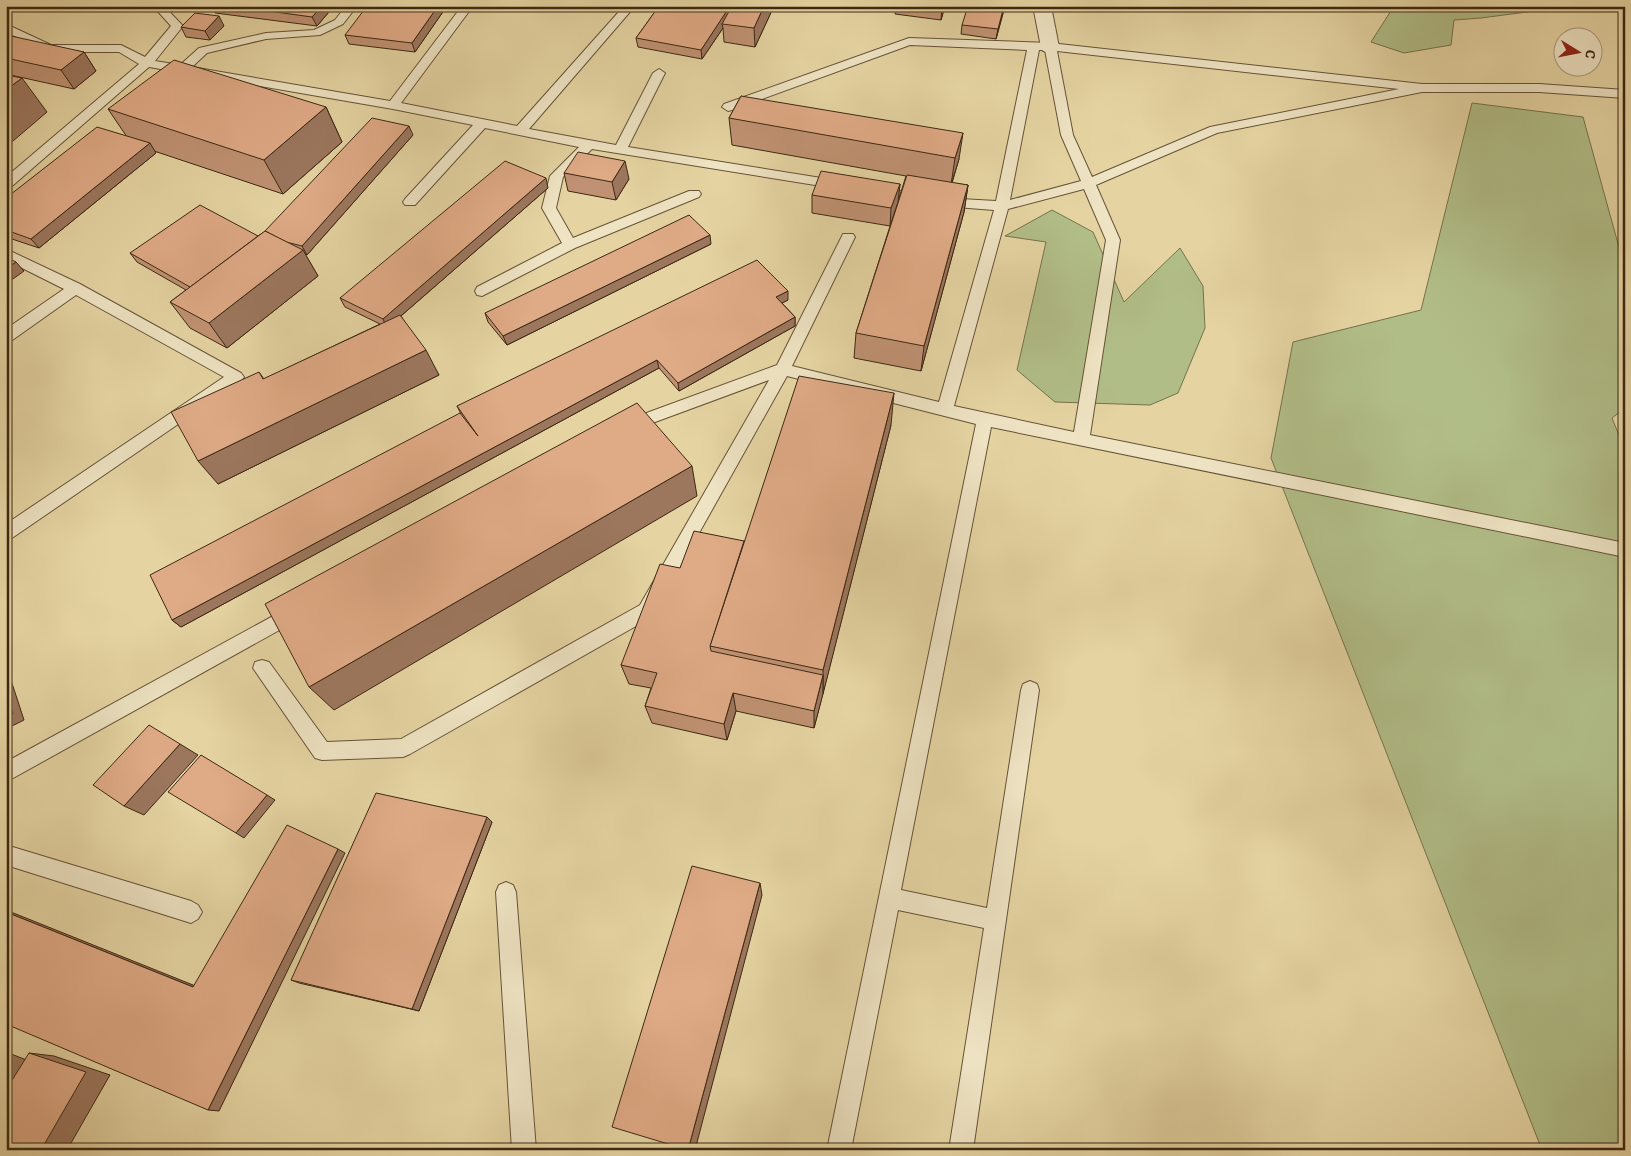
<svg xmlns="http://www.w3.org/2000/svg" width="1631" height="1156" viewBox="0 0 1631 1156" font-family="Alegreya,serif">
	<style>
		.green { fill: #b1bd87; stroke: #76724d }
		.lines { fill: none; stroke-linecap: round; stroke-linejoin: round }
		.service-casing { stroke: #665337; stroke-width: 2 }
		.minor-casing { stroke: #665337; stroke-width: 2 }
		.service { fill: #eee3c3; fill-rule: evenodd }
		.minor { fill: #eee3c3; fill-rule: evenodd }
		.wall { fill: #c09273; stroke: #3c2813 }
		.shaded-wall { fill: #9c775e; stroke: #3c2813 }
		.building { fill: #dfaa86; stroke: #3c2813 }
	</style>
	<rect width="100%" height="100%" fill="#e5d4a2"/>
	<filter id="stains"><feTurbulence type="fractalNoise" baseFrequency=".004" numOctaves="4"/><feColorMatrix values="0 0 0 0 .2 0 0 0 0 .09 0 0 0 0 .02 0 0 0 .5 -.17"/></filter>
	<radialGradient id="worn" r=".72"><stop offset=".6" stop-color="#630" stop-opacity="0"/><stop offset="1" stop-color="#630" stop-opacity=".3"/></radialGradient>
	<!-- green -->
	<g class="green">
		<polygon points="1394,6 1550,6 1542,10 1481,18 1454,20 1451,45 1404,53 1371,42"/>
		<polygon points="1472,103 1583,117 1625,269 1625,408 1612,418 1625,450 1625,1150 1542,1150 1271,458 1293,342 1421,310"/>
		<polygon points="1052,210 1093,232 1124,302 1180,248 1203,286 1205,328 1178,393 1150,405 1055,402 1017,370 1046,242 1005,236"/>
	</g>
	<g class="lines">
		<!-- service casing -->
		<g class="service-casing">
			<g id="service">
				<polygon points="153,6 164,6 183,26 155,61 180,65 199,48 266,33 314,30 335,20 346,6 357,6 343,24 320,35 266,39 207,53 192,67 390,101 462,6 473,6 401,103 517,126 624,6 635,6 529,129 616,145 653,73 659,69 665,73 628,147 840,181 847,185 840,189 592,149 563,177 556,208 573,238 689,191 699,191 701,194 699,197 575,248 482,296 477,295 475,291 477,287 562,243 542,208 550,176 579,147 485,128 415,205 405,205 403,202 405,199 473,125 393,109 149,67 11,187 6,188 6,177 139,64 119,52 49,52 6,32 6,24 51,45 121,45 145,57 171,26"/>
				<path d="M909 38 1050 43 1422 84H1539L1625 90V98L1539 92H1422L1217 133 1096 185 1120 240 1090 435 1625 543V557L991 427 901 890 987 908 1021 690 1023 684 1030 681 1037 684 1039 690 973 1150H949L984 928 898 910 851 1150H827L976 424 787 376 652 617 410 754 403 757 322 760 315 758 253 668 255 662 262 660 269 662 327 742 401 739 640 605 769 380 628 432 622 430 620 426 622 422 777 365 843 234H853L855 237 792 366 939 402 994 210 943 206 876 195 869 191 876 187 943 198 996 201 1027 50 910 45 732 110 728 111 722 107 724 104ZM1039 50H1045L1061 135 1081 181 1010 200ZM1057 51 1399 89 1210 127 1092 177 1073 135ZM1084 189 1106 240 1074 432 954 406 1008 209Z"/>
				<polygon points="6,249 80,284 241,373 244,377 241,381 12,538 6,540 6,524 224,377 76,295 11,341 6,342 6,329 64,289 6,260"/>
				<polygon points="295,604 301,606 304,612 301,618 6,782 6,762"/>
				<polygon points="6,845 191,901 198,905 202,912 198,919 191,923 6,865"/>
				<polygon points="506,882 513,885 516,892 536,1150 512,1150 496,892 499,885"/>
			</g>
		</g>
		<!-- minor casing -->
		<g class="minor-casing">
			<polygon id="minor" points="1033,6 1051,6 1059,47 1057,51 1050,53 1043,51 1041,47"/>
		</g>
		<!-- service -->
		<use href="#service" class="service"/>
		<!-- minor -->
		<use href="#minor" class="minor"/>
	</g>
	<!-- wall -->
	<g class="wall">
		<polygon points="212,6 334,6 317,26 215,13"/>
		<polygon points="447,6 415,52 349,44 345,35"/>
		<polygon points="659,6 774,6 755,47 724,42 723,28 702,59 638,47 636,38"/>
		<polygon points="896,6 945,6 941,20 895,14"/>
		<polygon points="1005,6 996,39 961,34 962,25"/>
		<polygon points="224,26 210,40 186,37 181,27"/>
		<polygon points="6,40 84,52 96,71 74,89 6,74"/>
		<polygon points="741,96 959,159 952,183 968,185 964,212 921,371 854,358 856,333 906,176 732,145 729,118"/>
		<polygon points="326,107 342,142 283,194 154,151 156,153 39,248 6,237 6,198 127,137 108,109"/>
		<polygon points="413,135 307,255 305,254 318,276 227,348 190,328 170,302 186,290 137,262 130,253 258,236"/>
		<polygon points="564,173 629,179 616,200 568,191"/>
		<polygon points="900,184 898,202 890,226 812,213 812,195"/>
		<polygon points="548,188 401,316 439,375 218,484 259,372 264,379 380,324 345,307 340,298"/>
		<polygon points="711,244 507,345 488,322 485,313"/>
		<polygon points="788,300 782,303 795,317 795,326 679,391 659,368 181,627 172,620 461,414 457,406"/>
		<polygon points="891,425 814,728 736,711 727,740 652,723 645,706 651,688 629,684 621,665 680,568 744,541"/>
		<polygon points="492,822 419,1011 299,983 291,980"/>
	</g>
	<!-- shaded-wall -->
	<g class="shaded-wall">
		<polygon points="322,6 334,6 317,26 312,17"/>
		<polygon points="438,6 447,6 415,52 412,43"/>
		<polygon points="730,6 737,6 722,24 723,28 702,59 701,50"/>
		<polygon points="764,6 774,6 755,47 754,28"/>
		<polygon points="942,6 945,6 941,20"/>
		<polygon points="1004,6 1005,6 996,39 998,29"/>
		<polygon points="219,16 224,26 210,40 205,31"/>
		<polygon points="84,52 96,71 74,89 61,70"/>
		<polygon points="22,78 47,112 6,147 6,90"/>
		<polygon points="326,107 342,142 283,194 264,160"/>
		<polygon points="409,126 413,135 307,255 302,246"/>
		<polygon points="963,133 959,159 951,185 955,158"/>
		<polygon points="150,143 156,153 39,248 31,239"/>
		<polygon points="625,161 629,179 616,200 612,182"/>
		<polygon points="546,178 548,188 387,328 383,319"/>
		<polygon points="900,184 898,202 890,226 891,208"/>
		<polygon points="968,185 964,212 921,371 924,346"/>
		<polygon points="710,235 711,244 507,345 503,336"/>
		<polygon points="303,250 318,276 227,348 209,323"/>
		<polygon points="16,262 24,271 6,284 6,269"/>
		<polygon points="788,291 788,300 776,306 776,297"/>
		<polygon points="795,317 795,326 679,391 678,383"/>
		<polygon points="426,350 439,375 218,484 198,461"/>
		<polygon points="657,360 659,368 181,627 172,620"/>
		<polygon points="894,393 891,425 823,694 823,670"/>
		<polygon points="692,466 697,496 334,710 309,687"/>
		<polygon points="6,665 24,720 6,729"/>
		<polygon points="823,675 823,694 814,728 814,711"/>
		<polygon points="733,693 736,711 727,740 724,724"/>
		<polygon points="180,744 198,755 144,815 124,806"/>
		<polygon points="267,795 275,800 244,838 236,833"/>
		<polygon points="487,817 492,822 419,1011 412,1009"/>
		<polygon points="338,849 345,853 219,1111 208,1110"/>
		<polygon points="760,883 762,895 695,1150 688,1150"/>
		<polygon points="6,910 203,989 193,987 6,912"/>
		<polygon points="6,1052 42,1066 6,1121"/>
		<polygon points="29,1053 54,1056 110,1075 67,1150 41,1150"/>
	</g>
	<!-- building -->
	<g class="building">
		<polygon points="232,6 322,6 312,17"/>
		<polygon points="367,6 438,6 412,43 345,35"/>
		<polygon points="659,6 730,6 701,50 636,38"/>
		<polygon points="732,6 764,6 754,28 722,24"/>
		<polygon points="968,6 1004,6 998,29 962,25"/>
		<polygon points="195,13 219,16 205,31 181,27"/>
		<polygon points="11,36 84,52 61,70 6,58 6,40"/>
		<polygon points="174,60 326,107 264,160 108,109"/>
		<polygon points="6,75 22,78 6,90"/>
		<polygon points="741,96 963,133 955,158 729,118"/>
		<polygon points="372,118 409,126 302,246 286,242 265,231"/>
		<polygon points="97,127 150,143 31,239 6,230 6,198"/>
		<polygon points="578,152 625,161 612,182 564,173"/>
		<polygon points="505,161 546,178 383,319 340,298"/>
		<polygon points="821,171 900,184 891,208 812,195"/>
		<polygon points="907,175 968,185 924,346 856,333"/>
		<polygon points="200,205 258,236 190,287 130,253"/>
		<polygon points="689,215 710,235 503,336 485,313"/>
		<polygon points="265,231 303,250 209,323 170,302"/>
		<polygon points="6,257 16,262 6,269"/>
		<polygon points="757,260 788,291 776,297 795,317 678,383 657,360 172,620 150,575 460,413 478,436 457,406"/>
		<polygon points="400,315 426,350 198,461 171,412 259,372 263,379"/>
		<polygon points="799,376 894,393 823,670 710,646"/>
		<polygon points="637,403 692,466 309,687 265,604"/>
		<polygon points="694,531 744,541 710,646 711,651 823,675 814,711 733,693 724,724 645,706 657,673 621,665 660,564 680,568"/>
		<polygon points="6,692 13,714 6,717"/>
		<polygon points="149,725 180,744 124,806 93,785"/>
		<polygon points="201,755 267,795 236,833 168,792"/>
		<polygon points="376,793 487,817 412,1009 291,980"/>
		<polygon points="287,825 338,849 208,1110 6,1024 6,912 193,987"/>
		<polygon points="692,866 760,883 688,1150 612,1127"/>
		<polygon points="29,1053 86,1072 41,1150 6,1150 6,1090"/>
	</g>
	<!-- margin -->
	<rect width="1631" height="1156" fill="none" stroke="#e5d4a2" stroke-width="25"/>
	<rect x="8" y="8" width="1616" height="1141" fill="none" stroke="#3c2813" stroke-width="2.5"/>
	<rect x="12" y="12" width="1606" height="1131" fill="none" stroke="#3c2813"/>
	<!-- north arrow -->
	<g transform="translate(1578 52) rotate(100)"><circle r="24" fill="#eee3c3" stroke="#a7987d"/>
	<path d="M0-4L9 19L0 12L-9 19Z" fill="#8f2418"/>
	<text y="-8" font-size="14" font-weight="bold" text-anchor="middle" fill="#3c2813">С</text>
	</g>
	<rect width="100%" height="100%" filter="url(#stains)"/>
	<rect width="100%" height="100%" fill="url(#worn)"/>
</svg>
